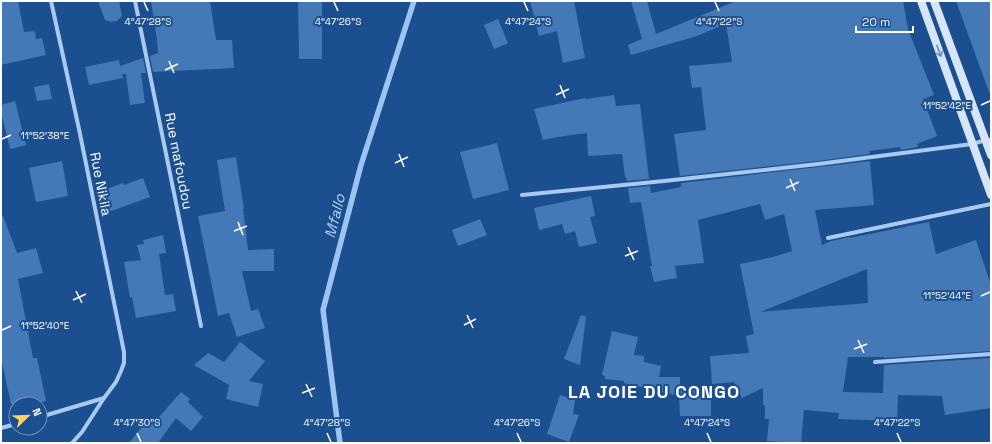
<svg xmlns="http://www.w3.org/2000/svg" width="992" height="444" viewBox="0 0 992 444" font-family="'Space Grotesk',sans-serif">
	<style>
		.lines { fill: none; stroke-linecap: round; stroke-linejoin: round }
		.stream { stroke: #9cc4f0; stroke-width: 5.5 }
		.building { fill: #4478b7; fill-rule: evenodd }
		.street { stroke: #a9c9ee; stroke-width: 4 }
		.secondary { stroke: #d6e6fa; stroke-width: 8 }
		.oneway { stroke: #668bba }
		.ticks { fill: none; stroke: #fff; stroke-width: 1.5 }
		.labels { text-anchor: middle; stroke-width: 4; stroke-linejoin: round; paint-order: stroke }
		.street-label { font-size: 14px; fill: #fff; stroke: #1b4f8f }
		.water-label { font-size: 15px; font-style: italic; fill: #b5d3f5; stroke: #1b4f8f }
		.district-label { font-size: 18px; font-weight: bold; letter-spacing: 1px; fill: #fff; stroke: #1b4f8f }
		.ticks-label { font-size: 10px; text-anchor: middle; fill: #fff; stroke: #1b4f8f; stroke-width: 4; stroke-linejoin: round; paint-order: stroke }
	</style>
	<rect width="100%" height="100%" fill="#1b4f8f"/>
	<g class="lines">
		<!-- stream -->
		<polyline class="stream" points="340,443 323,310 361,165 414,1"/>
	</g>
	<!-- building -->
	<g class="building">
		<polygon points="1,1 18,1 24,32 35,31 36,39 42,38 46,55 1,65"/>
		<polygon points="98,1 119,1 122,16 117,21 111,22 105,20"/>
		<polygon points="151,1 210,1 216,40 232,40 234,68 153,72 150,56 158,53 157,40"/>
		<polygon points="298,1 322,1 322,59 299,59"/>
		<polygon points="530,1 574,1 585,58 563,63 557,31 539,36"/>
		<polygon points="631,1 647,1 656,34 736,1 903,1 908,29 934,95 923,99 937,136 917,144 918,147 901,150 900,147 869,151 870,154 818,161 680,176 674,134 706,130 701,87 692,88 689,66 732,62 726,24 694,37 631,55 628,45 642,39"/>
		<polygon points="956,1 985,1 991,2 991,92 989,92"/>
		<polygon points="498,19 508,43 494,49 484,25"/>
		<polygon points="143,58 146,73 141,73 145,103 130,105 126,74 122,74 123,78 89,85 85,67 119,60 120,66"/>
		<polygon points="49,84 52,99 37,101 34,87"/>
		<polygon points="614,95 616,106 640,104 649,179 627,181 626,177 625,177 622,154 588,156 587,133 558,137 543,140 534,109 585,98 586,99"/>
		<polygon points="15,101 26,145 10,149 1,112 1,105"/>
		<polygon points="497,143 509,190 473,199 460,152"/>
		<polygon points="236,157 244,209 243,209 248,250 274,249 274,271 242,271 251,311 258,309 265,328 237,337 229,313 218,316 198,216 225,211 217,160"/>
		<polygon points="62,161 68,196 36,202 29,168"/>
		<path d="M870 161 874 205 815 210 822 245 831 241 850 237V238L929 222 936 254 976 240 991 285V351L884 358V357H848L843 392 883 393 884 365 991 358V408L945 415 942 396 898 395 897 421 838 419 839 413 804 410 801 443 767 441 769 419H765V405H763V388L742 398 734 382 712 384 710 356 749 353 746 336 754 334 740 264 773 257 792 251 784 214 765 220 760 204 698 220 704 263 675 266 677 278 654 282 650 266H652L641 202 630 203 628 188 650 186 651 193 681 187V183L818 167ZM867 269 868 303 760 312Z"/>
		<polygon points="143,178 150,197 109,212 101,191 123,183 124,185"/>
		<polygon points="591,196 595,216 590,217 597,243 579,247 575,231 565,234 562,224 539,230 534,208"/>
		<polygon points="1,216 3,216 17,253 36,248 43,273 18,279 33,358 37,358 46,401 30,404 11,404 1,358"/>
		<polygon points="480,219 487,235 458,246 452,230"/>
		<polygon points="163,235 166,253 159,254 165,295 173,294 176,311 136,318 132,297 130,298 124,262 141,260 137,245 144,244 143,240"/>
		<polygon points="581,315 586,317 580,365 564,359"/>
		<polygon points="612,331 638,337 634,355 644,356 644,362 661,366 659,377 680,377 680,389 711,389 711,416 680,416 679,396 624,383 624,381 605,379 605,376 602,375"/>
		<polygon points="240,342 265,361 249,381 263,384 258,407 226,399 229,385 194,365 208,353 224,362"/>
		<polygon points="181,392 190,399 188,402 203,417 191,431 176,418 158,443 129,443 149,418 154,423"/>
		<polygon points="560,395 575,400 573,414 579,415 569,442 547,434"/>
	</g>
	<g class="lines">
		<!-- street -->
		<g class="street">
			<polyline points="135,1 201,326"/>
			<polyline points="522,195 664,181 818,164 972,144 986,140 991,140"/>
			<polyline points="828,238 991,204"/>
			<polyline points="875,362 991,354"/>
			<polyline points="40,417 104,398 116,382 121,371 124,363 124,352 79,129 51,1"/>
			<polyline points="1,428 16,424"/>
			<polyline points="72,443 82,432 104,398"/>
		</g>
		<!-- secondary -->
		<g class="secondary">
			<polyline points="921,1 991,195"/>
			<polyline points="934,1 991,155"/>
		</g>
	</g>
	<!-- one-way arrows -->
	<defs><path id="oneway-shaft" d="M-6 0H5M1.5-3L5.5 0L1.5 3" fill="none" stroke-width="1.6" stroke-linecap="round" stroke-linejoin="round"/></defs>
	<use class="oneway" href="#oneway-shaft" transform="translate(939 51) rotate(70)"/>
	<!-- ticks -->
	<path class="ticks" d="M144 2 148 11M334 2 338 11M524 2 528 11M715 2 719 11M169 61 174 73M165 70 178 64M560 85 565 98M556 95 569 89M981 105 990 101M2 139 11 135M399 154 404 167M395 163 408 157M790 179 795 191M786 188 799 182M238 222 243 235M234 231 247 226M628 247 634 260M625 256 638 251M76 291 82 303M981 296 990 292M73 300 86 294M467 315 473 328M464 325 476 319M2 330 11 326M858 340 864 353M854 349 867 344M306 384 312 397M302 393 315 388M137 433 141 442M327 433 331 442M517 433 521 442M707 433 711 442M897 433 901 442"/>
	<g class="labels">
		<!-- street labels -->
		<g class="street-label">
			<text transform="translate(179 161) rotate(79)" y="5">Rue mafoudou</text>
			<text transform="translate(101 184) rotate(79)" y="5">Rue Nikila</text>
		</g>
		<!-- water labels -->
		<g class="water-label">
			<text transform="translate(335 216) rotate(-76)" y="5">Mfallo</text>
		</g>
		<!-- district labels -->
		<g class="district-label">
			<text x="654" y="398">LA JOIE DU CONGO</text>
		</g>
	</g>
	<g class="ticks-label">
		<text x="148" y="25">4°47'28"S</text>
		<text x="338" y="25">4°47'26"S</text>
		<text x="528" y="25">4°47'24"S</text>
		<text x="719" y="25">4°47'22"S</text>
		<text x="947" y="109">11°52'42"E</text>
		<text x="45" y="139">11°52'38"E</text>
		<text x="947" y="299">11°52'44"E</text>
		<text x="45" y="329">11°52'40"E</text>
		<text x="137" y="426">4°47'30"S</text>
		<text x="327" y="426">4°47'28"S</text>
		<text x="517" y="426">4°47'26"S</text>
		<text x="707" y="426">4°47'24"S</text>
		<text x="897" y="426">4°47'22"S</text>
	</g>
	<!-- border -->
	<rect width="992" height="444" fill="none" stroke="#ffffff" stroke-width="4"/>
	<!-- north arrow -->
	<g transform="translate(28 416) rotate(67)"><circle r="19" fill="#1b4f8f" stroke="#7695bc"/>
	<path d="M0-3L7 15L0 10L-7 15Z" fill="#ffd166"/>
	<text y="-6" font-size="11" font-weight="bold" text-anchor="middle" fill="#ffffff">N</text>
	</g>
	<!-- scale -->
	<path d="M856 26v6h57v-6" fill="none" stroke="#ffffff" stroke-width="2"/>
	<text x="862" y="26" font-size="12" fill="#ffffff" stroke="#1b4f8f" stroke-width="3" paint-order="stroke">20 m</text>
</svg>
